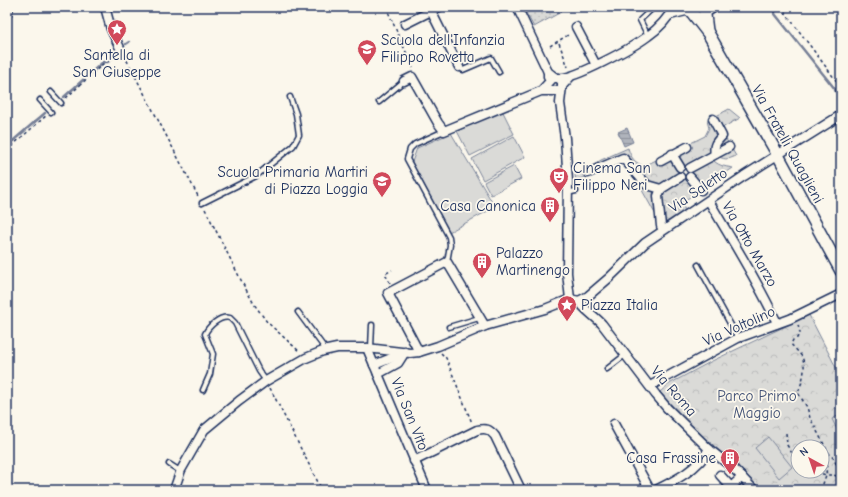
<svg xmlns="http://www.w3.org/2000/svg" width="848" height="497" viewBox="0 0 848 497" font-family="'Comic Neue',sans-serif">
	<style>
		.grass { fill: url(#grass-dots); stroke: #7a849a }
		.park { fill: url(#park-crowns); stroke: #7a849a; fill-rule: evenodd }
		.garden { fill: #dadad7; stroke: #7a849a }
		.water { fill: url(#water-rules); stroke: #747e96 }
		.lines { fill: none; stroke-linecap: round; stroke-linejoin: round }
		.stream { stroke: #747e96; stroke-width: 2.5 }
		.lane-casing { stroke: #1b2f5e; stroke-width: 7 }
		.street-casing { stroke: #1b2f5e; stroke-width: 11 }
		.secondary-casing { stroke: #1b2f5e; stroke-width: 14 }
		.path { stroke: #1b2f5e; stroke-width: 1.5; stroke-dasharray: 3 3; stroke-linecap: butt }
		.lane { stroke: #fbf7ec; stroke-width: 4 }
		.street { stroke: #fbf7ec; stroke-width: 8 }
		.secondary { stroke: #fbf7ec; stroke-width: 11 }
		.labels { text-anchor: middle; stroke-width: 3.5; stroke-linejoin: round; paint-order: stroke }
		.poi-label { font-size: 15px; fill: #1b2f5e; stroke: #fbf7ec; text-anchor: start }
		.street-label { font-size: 15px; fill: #1b2f5e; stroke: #fbf7ec }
		.park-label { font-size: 15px; fill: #415176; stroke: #fbf7ec }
	</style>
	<defs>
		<pattern id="grass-dots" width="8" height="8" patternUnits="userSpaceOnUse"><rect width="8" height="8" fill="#dadad7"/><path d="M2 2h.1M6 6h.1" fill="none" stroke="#babbbb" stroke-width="1.8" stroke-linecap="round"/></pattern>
		<pattern id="park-crowns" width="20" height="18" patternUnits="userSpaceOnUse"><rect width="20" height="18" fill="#dadad7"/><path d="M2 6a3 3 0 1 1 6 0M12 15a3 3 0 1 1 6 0" fill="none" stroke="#babbbb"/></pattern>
		<pattern id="water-rules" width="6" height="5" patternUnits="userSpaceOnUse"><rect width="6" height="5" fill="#afb3bb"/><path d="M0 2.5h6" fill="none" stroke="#8e929b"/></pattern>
	</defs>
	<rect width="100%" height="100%" fill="#fbf7ec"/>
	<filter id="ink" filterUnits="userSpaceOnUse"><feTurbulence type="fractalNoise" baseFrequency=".025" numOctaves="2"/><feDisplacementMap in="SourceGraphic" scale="8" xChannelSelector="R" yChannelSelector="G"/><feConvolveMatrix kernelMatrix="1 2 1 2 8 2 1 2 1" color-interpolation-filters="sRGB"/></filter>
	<g filter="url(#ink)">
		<!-- grass -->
		<polygon class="grass" points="538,7 558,7 561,12 534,27 526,13"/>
		<!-- park -->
		<g class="park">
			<path d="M729 109 740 118 720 129 736 156C727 160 724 160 716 155L711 158C718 166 723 166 733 168L681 203 685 210 663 224 658 219 627 163 576 180 575 175 583 172 601 160 628 148C631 158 635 163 644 166L705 136 709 128 707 121ZM682 166H688L692 171 691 175 687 179H683L679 175 678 171Z"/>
			<path d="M809 315 841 377V490H762L732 461 713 445 695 431 660 392 669 384 712 361ZM798 447H822V471H798Z"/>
		</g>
		<!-- garden -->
		<g class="garden">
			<polygon points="502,110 514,134 470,156 457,131"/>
			<polygon points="451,133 495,207 449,232 412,162 417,148"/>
			<polygon points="514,136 525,157 483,180 472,159"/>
			<polygon points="514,166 521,179 491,195 484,182"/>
			<polygon points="841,414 841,438 832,419"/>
			<polygon points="768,437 792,467 779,478 755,448"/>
		</g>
		<!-- water -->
		<polygon class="water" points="627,128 633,142 624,146 618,132"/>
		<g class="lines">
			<!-- stream -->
			<g class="stream">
				<polyline points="775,7 775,14 835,89 841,93"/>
				<polyline points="126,44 129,42"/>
				<polyline points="835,90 840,98 841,98"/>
				<polyline points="64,97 103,62 108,62 118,51"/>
				<polyline points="7,146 45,113"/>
			</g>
			<!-- lane casing -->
			<g class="lane-casing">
				<g id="lane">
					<polyline points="9,14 11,7"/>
					<polyline points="648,36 640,20 654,7"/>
					<polyline points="459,67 463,70 491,58 499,72"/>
					<polyline points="51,92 61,103"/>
					<polyline points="40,100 51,112"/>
					<polyline points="379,102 404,81"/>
					<polyline points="444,131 415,144 410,149 407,159 449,237 450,245 447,262"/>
					<polyline points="567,193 576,191"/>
					<polyline points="202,203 256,176 293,146 299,135 296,114 290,97"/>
					<polyline points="698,265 738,338"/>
					<polyline points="298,312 326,350"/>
					<polyline points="449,327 479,318"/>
					<polyline points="371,348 372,325"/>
					<polyline points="607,369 625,355"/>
					<path d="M203 390 210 374 213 354 205 334C208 327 220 315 230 318 231 319 234 322 235 323L259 371 266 381"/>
					<polyline points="169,464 180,471"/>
				</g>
			</g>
			<!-- street casing -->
			<g class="street-casing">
				<g id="street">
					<polyline points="105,7 111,29 120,48"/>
					<polyline points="517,7 548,72 548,77"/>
					<polyline points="431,11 459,67"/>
					<polyline points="704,14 715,7"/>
					<polyline points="670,15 690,10"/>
					<polyline points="405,24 439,7"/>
					<polyline points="576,27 596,65"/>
					<path d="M548 72C551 74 555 78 558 78 572 81 635 46 648 36 658 29 668 18 674 7"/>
					<polyline points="570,77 562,86 560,103 565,138 568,181 567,273 570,299"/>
					<polyline points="404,81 412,77 438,123 444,131 541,91 558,91 562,88 562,81 558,78 553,78 541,91"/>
					<path d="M713 119 722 136C716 142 713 146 715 154"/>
					<polyline points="672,154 680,167"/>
					<polyline points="661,161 687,147"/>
					<polyline points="690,168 729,147"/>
					<polyline points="588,173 623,158 647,185 661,189 680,177"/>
					<polyline points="690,177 701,190"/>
					<polyline points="661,189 658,196 661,226"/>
					<path d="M709 201C732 241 758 281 777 323"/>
					<polyline points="579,301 588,296 609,278 645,243 744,176 841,115"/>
					<path d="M579 301C582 308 596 317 602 324L656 395 667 408 709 449 734 469 754 490"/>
					<polyline points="367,348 427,490"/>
					<polyline points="419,352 388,293 447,262 485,326"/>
					<polyline points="374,365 404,353"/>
					<polyline points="378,374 398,363 405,352"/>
					<polyline points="650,386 738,338 790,319 841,294"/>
					<polyline points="614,424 650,490"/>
					<path d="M414 461 477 430C486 428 489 429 495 436L521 490"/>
					<polyline points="720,475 731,487 742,477"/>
					<polyline points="174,490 181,470 204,430 239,401 266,381 306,358 323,351 337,348 367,348 410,353 419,352 438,346 485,326 545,309 570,299 579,301"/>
					<path d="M656 490C676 480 698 469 709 449"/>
				</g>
			</g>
			<!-- secondary casing -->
			<g class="secondary-casing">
				<g id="secondary">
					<polyline points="704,7 707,31"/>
					<polyline points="690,10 708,33 778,155 841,271"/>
				</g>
			</g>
			<!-- path -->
			<g class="path">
				<polyline points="386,7 413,68"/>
				<polyline points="781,7 841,87"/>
				<polyline points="559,43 568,67"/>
				<polyline points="550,46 568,35"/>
				<polyline points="124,55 199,198"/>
				<polyline points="66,98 115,53"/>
				<polyline points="7,150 47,115"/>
				<polyline points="205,209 243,284 254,304 267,322 300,352"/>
				<polyline points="390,283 385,274 392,270"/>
				<path d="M798 325 800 333 797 338 793 340 791 344C794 348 800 353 802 357 807 368 802 382 798 393L807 407 810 418 828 452 826 475 813 471"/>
				<polyline points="441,353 446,358 472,423"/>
				<polyline points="270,388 322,490"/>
				<polyline points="786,433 787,445 798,463"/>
				<polyline points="828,452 834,459 841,475"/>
				<polyline points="821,490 826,475 833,475 841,477"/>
			</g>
			<!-- lane -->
			<use href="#lane" class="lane"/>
			<!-- street -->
			<use href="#street" class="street"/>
			<!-- secondary -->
			<use href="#secondary" class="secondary"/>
		</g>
	</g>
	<!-- icons -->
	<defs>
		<g id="sight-pin" transform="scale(1)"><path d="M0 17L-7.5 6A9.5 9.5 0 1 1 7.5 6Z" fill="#d1495b" stroke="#fbf7ec"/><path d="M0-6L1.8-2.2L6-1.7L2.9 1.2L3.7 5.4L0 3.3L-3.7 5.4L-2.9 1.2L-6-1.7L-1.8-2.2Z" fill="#fff"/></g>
		<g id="school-pin" transform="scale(1)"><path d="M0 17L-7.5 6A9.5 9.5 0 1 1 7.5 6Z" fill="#d1495b" stroke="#fbf7ec"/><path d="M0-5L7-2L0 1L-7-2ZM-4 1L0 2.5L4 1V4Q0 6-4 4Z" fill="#fff"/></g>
		<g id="theatre-pin" transform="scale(1)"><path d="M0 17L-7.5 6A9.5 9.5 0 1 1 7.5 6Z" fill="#d1495b" stroke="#fbf7ec"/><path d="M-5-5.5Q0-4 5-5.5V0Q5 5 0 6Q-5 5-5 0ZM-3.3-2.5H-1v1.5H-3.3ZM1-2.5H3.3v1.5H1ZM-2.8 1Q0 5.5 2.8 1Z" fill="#fff"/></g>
		<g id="building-pin" transform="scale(1)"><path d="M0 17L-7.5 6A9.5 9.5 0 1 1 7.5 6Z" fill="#d1495b" stroke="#fbf7ec"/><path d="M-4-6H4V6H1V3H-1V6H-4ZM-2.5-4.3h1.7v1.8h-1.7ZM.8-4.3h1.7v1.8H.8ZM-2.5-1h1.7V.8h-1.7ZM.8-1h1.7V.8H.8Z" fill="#fff"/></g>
	</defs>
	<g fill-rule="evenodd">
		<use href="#sight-pin" x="117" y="29"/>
		<use href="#school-pin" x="367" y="49"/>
		<use href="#theatre-pin" x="559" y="177"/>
		<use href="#school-pin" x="382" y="181"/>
		<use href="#building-pin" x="550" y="206"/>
		<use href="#building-pin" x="482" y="262"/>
		<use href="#sight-pin" x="567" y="305"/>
		<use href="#building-pin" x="730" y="458"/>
	</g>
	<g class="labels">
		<!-- poi labels -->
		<g class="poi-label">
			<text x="381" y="45">Scuola dell'Infanzia<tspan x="381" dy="17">Filippo Rovetta</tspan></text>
			<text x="117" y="60" text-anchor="middle">Santella di<tspan x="117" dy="17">San Giuseppe</tspan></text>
			<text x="573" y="173">Cinema San<tspan x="573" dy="17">Filippo Neri</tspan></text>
			<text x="368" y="177" text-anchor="end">Scuola Primaria Martiri<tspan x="368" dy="17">di Piazza Loggia</tspan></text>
			<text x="536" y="211" text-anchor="end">Casa Canonica</text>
			<text x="496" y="258">Palazzo<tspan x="496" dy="17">Martinengo</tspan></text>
			<text x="581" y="310">Piazza Italia</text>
			<text x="716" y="463" text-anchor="end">Casa Frassine</text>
		</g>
		<!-- street labels -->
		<g class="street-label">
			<text transform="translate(788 144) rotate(61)" y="5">Via Fratelli Quaglieni</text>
			<text transform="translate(698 190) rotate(-34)" y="5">Via Saletto</text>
			<text transform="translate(750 244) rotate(60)" y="5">Via Otto Marzo</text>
			<text transform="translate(739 326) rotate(-24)" y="5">Via Voltolino</text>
			<text transform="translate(674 391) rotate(49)" y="5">Via Roma</text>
			<text transform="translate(410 414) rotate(68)" y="5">Via San Vito</text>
		</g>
		<!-- park labels -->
		<g class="park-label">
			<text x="757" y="401">Parco Primo<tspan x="757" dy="17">Maggio</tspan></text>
		</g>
	</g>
	<!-- margin -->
	<rect width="848" height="497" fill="none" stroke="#fbf7ec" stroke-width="24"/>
	<rect x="12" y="12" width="824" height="473" fill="none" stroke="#1b2f5e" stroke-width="1.5" filter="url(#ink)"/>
	<!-- north arrow -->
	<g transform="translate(810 459) rotate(320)"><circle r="19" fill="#fbf7ec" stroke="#a1a7b3"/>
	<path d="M0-3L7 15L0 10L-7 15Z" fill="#d1495b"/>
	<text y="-6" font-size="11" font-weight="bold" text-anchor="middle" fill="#1b2f5e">N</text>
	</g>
</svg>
